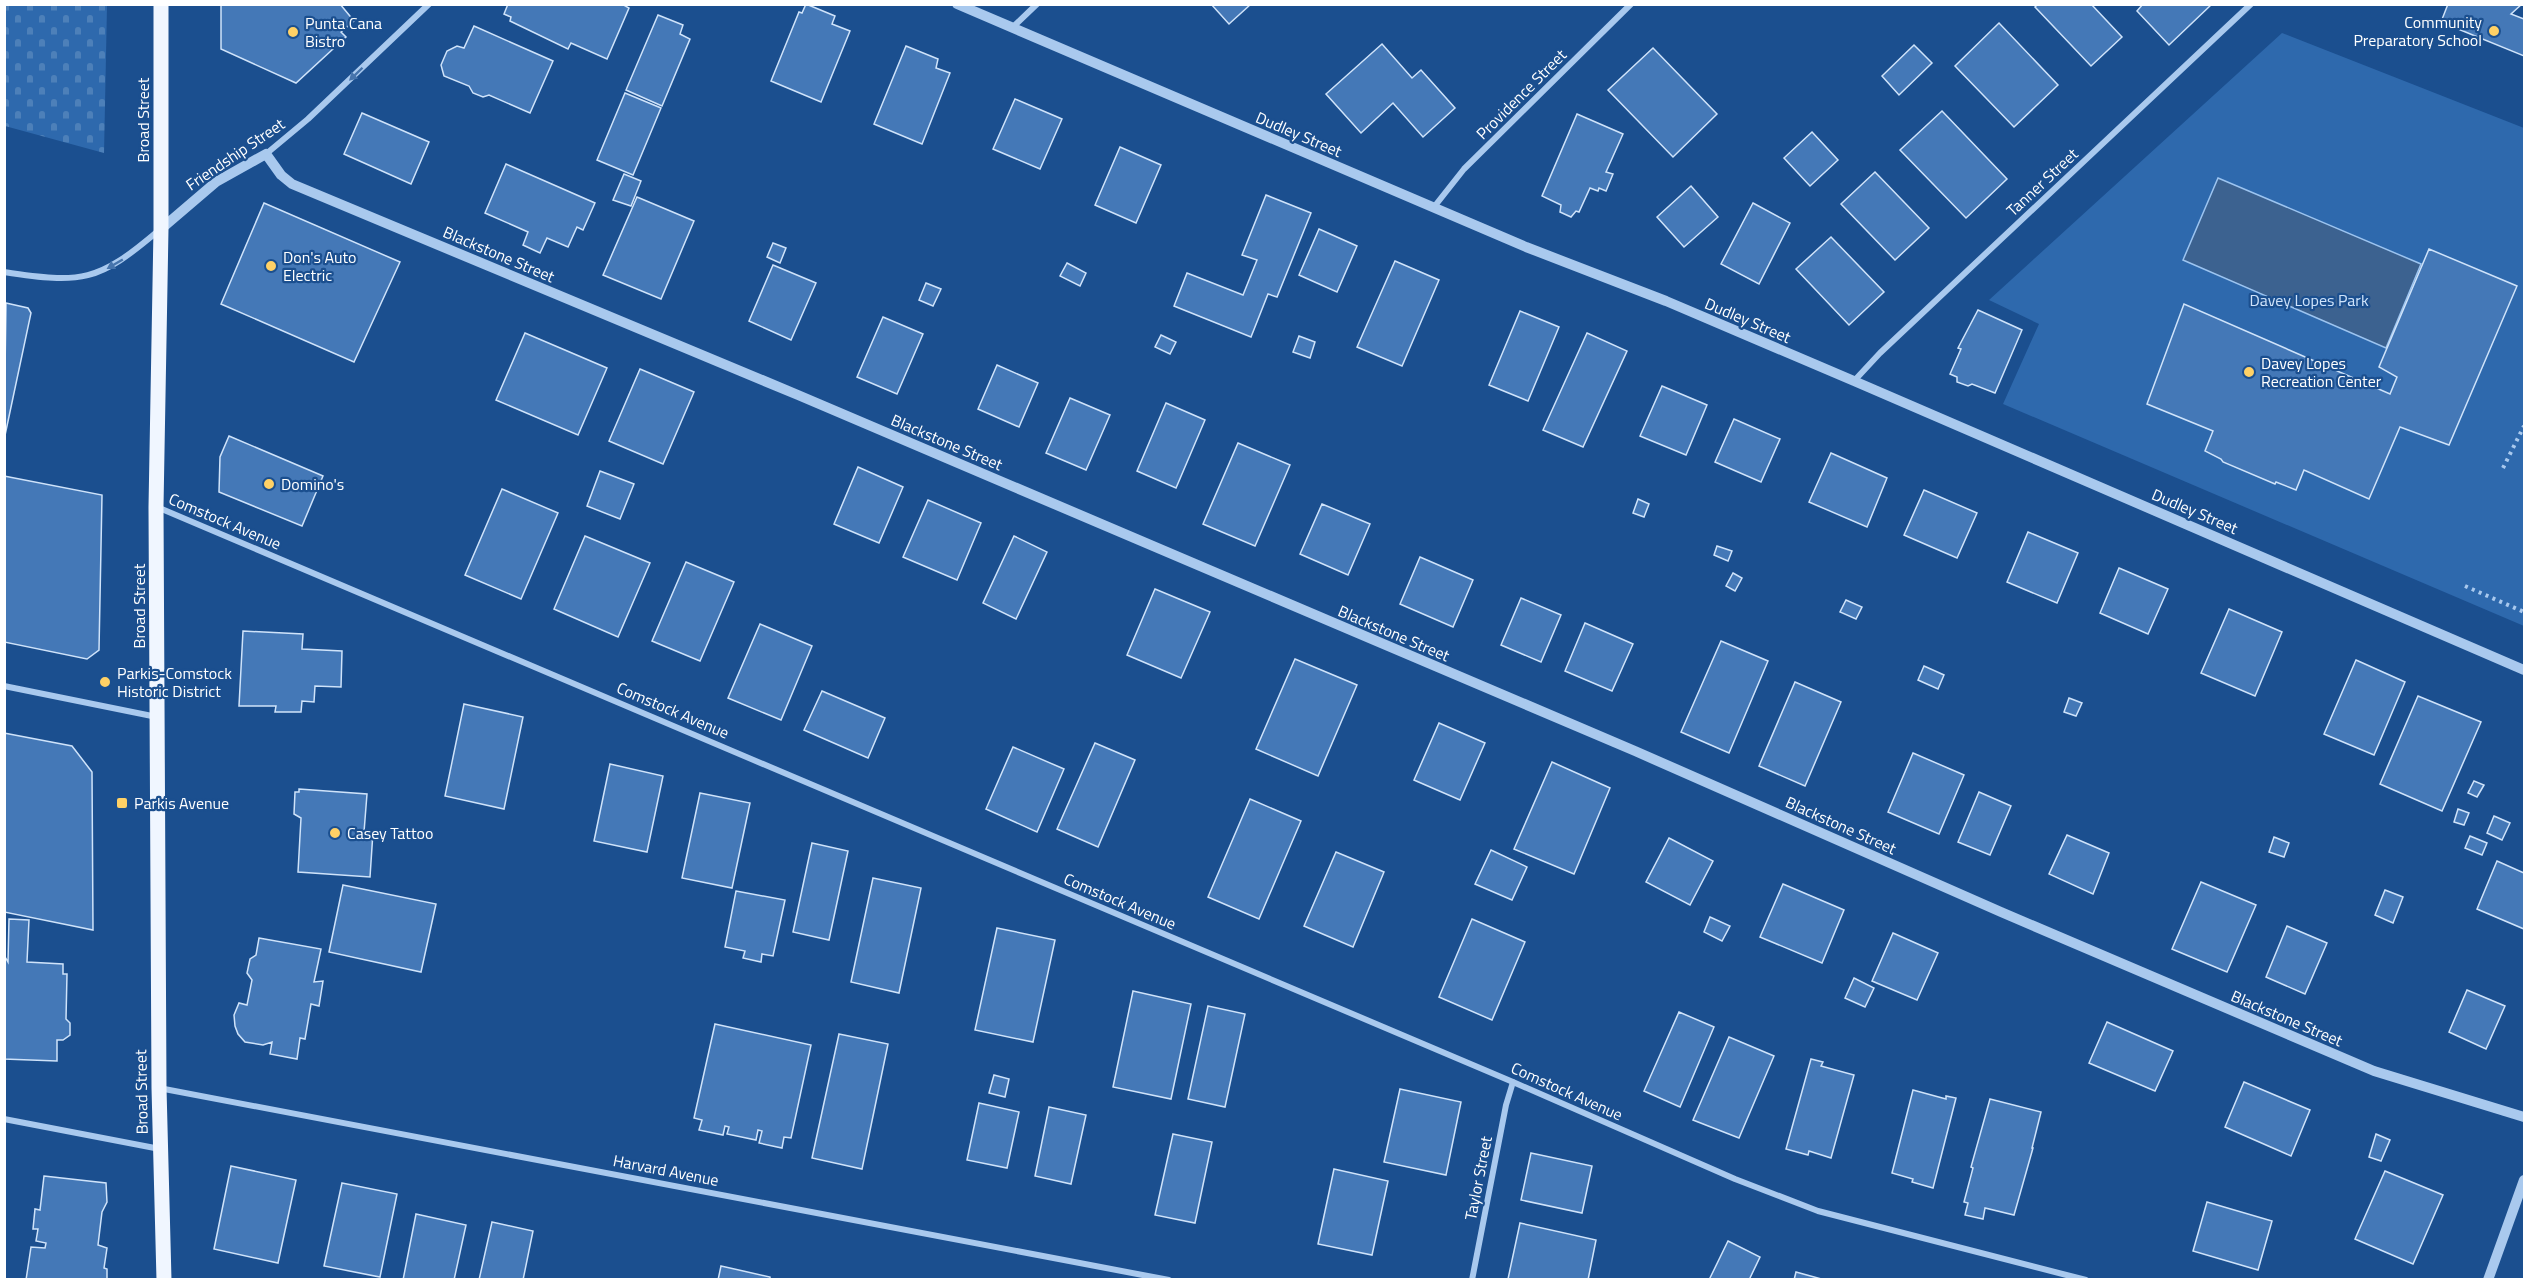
<svg xmlns="http://www.w3.org/2000/svg" width="2529" height="1284" viewBox="0 0 2529 1284" font-family="'Titillium Web',sans-serif">
	<style>
		.cemetery { fill: url(#cemetery-stones) }
		.green { fill: #2e69ad }
		.water { fill: #3c6290; stroke: #9cc4f0; stroke-width: 1.5 }
		.building { fill: #4478b7; stroke: #cfe3fa; stroke-width: 1.5 }
		.lines { fill: none; stroke-linecap: round; stroke-linejoin: round }
		.path { stroke: #a9c9ee; stroke-width: 4; stroke-dasharray: 3 4.5; stroke-linecap: butt }
		.minor { stroke: #a9c9ee; stroke-width: 6 }
		.tertiary { stroke: #a9c9ee; stroke-width: 10 }
		.primary { stroke: #f0f6ff; stroke-width: 15 }
		.oneway { fill: #4674ac }
		.poi-dot { fill: #ffd166; stroke: #1b4f8f; stroke-width: 2 }
		.labels { text-anchor: middle; stroke-width: 4.5; stroke-linejoin: round; paint-order: stroke }
		.poi-label { font-size: 16px; fill: #fff; stroke: #1b4f8f; text-anchor: start }
		.street-label { font-size: 16px; fill: #fff; stroke: #1b4f8f }
		.park-label { font-size: 16px; fill: #cfe3fa; stroke: #1b4f8f }
	</style>
	<defs>
		<pattern id="cemetery-stones" width="16" height="16" patternUnits="userSpaceOnUse" patternTransform="scale(1.5)"><rect width="16" height="16" fill="#2e69ad"/><path d="M2 7V4a2 2 0 0 1 4 0v3zM10 15v-3a2 2 0 0 1 4 0v3z" fill="#4d80b9"/></pattern>
	</defs>
	<rect width="100%" height="100%" fill="#1b4f8f"/>
	<!-- cemetery -->
	<polygon class="cemetery" points="4,5 107,5 104,153 5,126"/>
	<!-- green -->
	<polygon class="green" points="2282,33 2524,128 2524,626 2003,404 2039,324 1989,300"/>
	<!-- water -->
	<polygon class="water" points="2218,178 2421,264 2386,348 2183,260"/>
	<!-- building -->
	<g class="building">
		<polygon points="221,4 340,4 354,21 341,32 346,37 296,83 221,49"/>
		<polygon points="508,4 622,4 629,8 607,59 571,43 568,49 510,21 511,17 504,14"/>
		<polygon points="806,4 835,16 832,24 850,31 821,102 771,81 799,12 802,13"/>
		<polygon points="1211,4 1251,4 1229,24"/>
		<polygon points="2038,4 2091,4 2122,37 2091,66 2035,7"/>
		<polygon points="2143,4 2212,4 2169,45 2137,11"/>
		<polygon points="2448,4 2522,4 2511,14 2524,19 2524,56 2441,22"/>
		<polygon points="658,15 683,25 680,34 690,39 662,106 626,90"/>
		<polygon points="1999,23 2058,85 2014,127 1955,66"/>
		<polygon points="474,26 553,61 530,113 489,95 483,97 473,93 469,86 444,76 441,65 447,51 457,46 464,48"/>
		<polygon points="1382,44 1412,78 1421,70 1455,108 1423,137 1393,103 1361,133 1326,94"/>
		<polygon points="1914,45 1932,63 1899,95 1882,76"/>
		<polygon points="906,46 938,59 936,68 950,73 922,144 874,124"/>
		<polygon points="1653,48 1717,114 1673,157 1608,90"/>
		<polygon points="625,93 661,108 633,175 597,160"/>
		<polygon points="1015,99 1062,119 1040,169 993,149"/>
		<polygon points="1942,111 2007,179 1966,218 1900,150"/>
		<polygon points="362,113 429,142 411,184 344,154"/>
		<polygon points="1577,114 1623,134 1606,172 1613,174 1606,191 1599,188 1598,191 1590,188 1579,212 1576,211 1571,217 1560,212 1561,205 1542,196"/>
		<polygon points="1812,132 1838,160 1810,186 1784,158"/>
		<polygon points="1120,147 1161,165 1136,223 1095,205"/>
		<polygon points="506,164 595,203 583,230 577,227 568,247 547,238 540,253 523,245 528,232 485,213"/>
		<polygon points="1875,172 1929,228 1895,260 1841,204"/>
		<polygon points="624,174 641,181 631,206 613,200"/>
		<polygon points="1691,186 1718,217 1684,247 1657,217"/>
		<polygon points="1266,195 1311,213 1277,297 1268,294 1251,337 1174,306 1187,273 1243,295 1257,260 1242,255"/>
		<polygon points="637,197 694,221 661,299 603,275"/>
		<polygon points="264,203 400,262 354,362 221,304"/>
		<polygon points="1753,203 1790,223 1759,284 1721,264"/>
		<polygon points="1319,229 1357,246 1337,292 1299,275"/>
		<polygon points="1831,237 1884,292 1849,325 1796,269"/>
		<polygon points="773,243 786,248 780,263 767,257"/>
		<polygon points="2429,249 2517,286 2449,445 2400,427 2369,499 2304,470 2296,490 2276,482 2275,484 2223,462 2221,459 2205,451 2213,431 2147,404 2184,304 2390,394 2397,377 2379,367"/>
		<polygon points="1395,261 1439,280 1402,366 1357,347"/>
		<polygon points="1067,263 1086,273 1080,286 1060,276"/>
		<polygon points="773,265 816,283 791,340 749,321"/>
		<polygon points="926,283 941,289 933,306 919,300"/>
		<polygon points="6,303 28,308 31,313 4,440"/>
		<polygon points="1978,310 2022,330 1995,393 1972,384 1968,386 1957,382 1957,377 1950,374 1961,349 1958,348"/>
		<polygon points="1520,311 1559,327 1528,401 1489,385"/>
		<polygon points="883,317 923,334 897,394 857,377"/>
		<polygon points="525,333 607,368 578,435 496,400"/>
		<polygon points="1587,333 1627,351 1583,447 1543,430"/>
		<polygon points="1161,335 1176,342 1170,354 1155,347"/>
		<polygon points="1299,336 1315,342 1310,358 1293,352"/>
		<polygon points="997,365 1038,383 1019,427 978,409"/>
		<polygon points="640,369 694,392 663,464 609,441"/>
		<polygon points="1662,386 1707,405 1686,455 1640,436"/>
		<polygon points="1070,398 1110,415 1086,470 1046,453"/>
		<polygon points="1166,403 1205,420 1176,488 1137,471"/>
		<polygon points="1734,419 1780,439 1761,482 1715,462"/>
		<polygon points="229,436 323,476 302,526 219,492 220,457"/>
		<polygon points="1238,443 1290,465 1255,546 1203,524"/>
		<polygon points="1831,453 1887,478 1867,527 1809,502"/>
		<polygon points="858,467 903,487 879,543 834,524"/>
		<polygon points="600,471 634,484 620,519 587,506"/>
		<polygon points="4,476 102,495 99,650 87,659 4,642"/>
		<polygon points="502,489 558,513 521,599 465,575"/>
		<polygon points="1924,490 1977,513 1957,558 1904,535"/>
		<polygon points="1638,499 1649,504 1644,517 1633,513"/>
		<polygon points="928,500 981,523 957,580 903,557"/>
		<polygon points="1322,504 1370,524 1348,575 1300,554"/>
		<polygon points="2028,532 2078,553 2057,603 2007,582"/>
		<polygon points="585,536 650,563 618,637 554,609"/>
		<polygon points="1014,536 1047,552 1016,619 983,603"/>
		<polygon points="1717,546 1732,551 1728,561 1714,555"/>
		<polygon points="1420,557 1473,580 1453,627 1400,604"/>
		<polygon points="686,562 734,582 700,661 652,641"/>
		<polygon points="2119,568 2168,589 2148,634 2100,613"/>
		<polygon points="1733,573 1742,578 1735,591 1726,586"/>
		<polygon points="1155,589 1210,612 1181,678 1127,655"/>
		<polygon points="1521,598 1561,615 1541,662 1501,645"/>
		<polygon points="1846,600 1862,607 1856,619 1840,612"/>
		<polygon points="2229,609 2282,632 2255,696 2201,673"/>
		<polygon points="1585,623 1633,644 1612,691 1565,671"/>
		<polygon points="760,624 812,646 781,720 728,698"/>
		<polygon points="243,631 303,634 302,649 342,651 341,687 315,686 314,702 302,701 301,712 275,712 276,706 239,706"/>
		<polygon points="1721,641 1768,661 1729,753 1681,732"/>
		<polygon points="1295,659 1357,685 1318,776 1256,749"/>
		<polygon points="2356,660 2405,682 2374,755 2324,734"/>
		<polygon points="1924,666 1944,675 1938,689 1918,680"/>
		<polygon points="1795,682 1841,702 1805,786 1759,766"/>
		<polygon points="822,691 885,718 868,758 804,730"/>
		<polygon points="2418,696 2481,722 2442,811 2380,784"/>
		<polygon points="2069,698 2082,703 2076,716 2064,712"/>
		<polygon points="464,704 523,717 504,809 445,796"/>
		<polygon points="1439,723 1485,743 1460,800 1414,780"/>
		<polygon points="4,733 72,746 92,772 93,930 4,912"/>
		<polygon points="1095,743 1135,760 1098,847 1057,829"/>
		<polygon points="1013,747 1064,769 1037,832 986,809"/>
		<polygon points="1913,753 1964,775 1939,834 1888,812"/>
		<polygon points="1552,762 1610,788 1574,874 1514,849"/>
		<polygon points="610,764 663,776 647,852 594,841"/>
		<polygon points="2474,781 2484,785 2477,797 2468,793"/>
		<polygon points="299,789 367,794 364,832 373,832 370,877 298,872 301,818 294,814 295,792 299,792"/>
		<polygon points="1979,792 2011,806 1990,855 1958,842"/>
		<polygon points="700,793 750,803 732,888 682,878"/>
		<polygon points="1250,799 1301,821 1259,919 1208,897"/>
		<polygon points="2458,809 2469,813 2464,825 2454,822"/>
		<polygon points="2494,816 2510,823 2502,840 2487,833"/>
		<polygon points="2067,835 2109,853 2093,894 2049,874"/>
		<polygon points="2470,836 2487,843 2482,855 2465,848"/>
		<polygon points="2274,837 2289,843 2284,857 2269,852"/>
		<polygon points="1669,838 1713,861 1690,905 1646,882"/>
		<polygon points="812,843 848,851 829,940 793,932"/>
		<polygon points="1491,850 1527,867 1512,900 1475,884"/>
		<polygon points="1336,852 1384,872 1353,947 1304,926"/>
		<polygon points="2497,861 2524,873 2524,929 2477,909"/>
		<polygon points="873,878 921,888 899,993 851,982"/>
		<polygon points="2201,882 2256,905 2227,972 2172,949"/>
		<polygon points="1783,884 1844,910 1822,963 1760,937"/>
		<polygon points="343,885 436,904 421,972 329,952"/>
		<polygon points="2385,890 2403,897 2393,923 2375,915"/>
		<polygon points="736,891 785,900 773,956 762,954 761,962 743,958 745,951 725,947"/>
		<polygon points="1710,917 1730,926 1722,941 1704,932"/>
		<polygon points="9,919 29,920 27,962 63,964 63,974 67,974 66,1019 70,1023 70,1035 63,1040 57,1040 57,1061 4,1059 4,955 8,962"/>
		<polygon points="1472,919 1525,942 1492,1020 1439,997"/>
		<polygon points="2287,926 2327,943 2305,994 2266,977"/>
		<polygon points="997,928 1055,940 1033,1042 975,1030"/>
		<polygon points="1893,933 1938,953 1917,1000 1872,981"/>
		<polygon points="259,938 321,949 314,982 323,981 319,1006 311,1004 305,1039 300,1038 297,1059 270,1054 272,1042 263,1045 245,1042 238,1034 235,1026 234,1015 239,1003 247,1005 252,980 247,973 250,959 256,955"/>
		<polygon points="1854,978 1874,988 1865,1007 1845,998"/>
		<polygon points="2467,990 2505,1006 2486,1049 2449,1032"/>
		<polygon points="1133,991 1191,1004 1171,1099 1113,1087"/>
		<polygon points="1208,1006 1245,1014 1225,1107 1188,1099"/>
		<polygon points="1679,1012 1714,1027 1680,1107 1644,1091"/>
		<polygon points="2107,1022 2173,1051 2155,1091 2089,1063"/>
		<polygon points="715,1024 811,1045 791,1138 784,1137 782,1148 759,1143 762,1131 758,1130 756,1140 727,1134 729,1127 725,1126 723,1135 699,1130 702,1120 694,1118"/>
		<polygon points="839,1034 888,1044 862,1169 812,1158"/>
		<polygon points="1729,1037 1774,1056 1739,1138 1693,1120"/>
		<polygon points="1811,1059 1823,1062 1821,1066 1854,1075 1831,1158 1809,1151 1808,1155 1786,1149"/>
		<polygon points="994,1075 1009,1079 1005,1097 989,1093"/>
		<polygon points="2244,1082 2310,1110 2291,1156 2225,1127"/>
		<polygon points="1400,1089 1461,1102 1446,1175 1384,1162"/>
		<polygon points="1913,1090 1946,1099 1946,1096 1956,1098 1933,1188 1912,1182 1913,1179 1892,1173"/>
		<polygon points="1990,1099 2041,1112 2032,1148 2033,1148 2014,1215 1985,1208 1983,1219 1965,1215 1968,1203 1964,1202 1973,1168 1971,1167"/>
		<polygon points="979,1103 1019,1112 1007,1168 967,1160"/>
		<polygon points="1049,1107 1086,1115 1071,1184 1035,1176"/>
		<polygon points="1173,1134 1212,1142 1195,1223 1155,1215"/>
		<polygon points="2376,1134 2390,1140 2381,1161 2369,1157"/>
		<polygon points="1531,1153 1592,1166 1582,1213 1521,1200"/>
		<polygon points="231,1166 296,1180 278,1263 214,1249"/>
		<polygon points="1334,1169 1388,1181 1372,1255 1318,1244"/>
		<polygon points="2385,1171 2443,1195 2413,1264 2355,1239"/>
		<polygon points="44,1176 106,1183 107,1202 102,1212 98,1245 107,1248 104,1268 107,1269 107,1280 26,1280 31,1247 45,1248 46,1243 36,1241 38,1229 33,1229 35,1209 40,1210"/>
		<polygon points="342,1183 397,1194 380,1277 324,1266"/>
		<polygon points="2207,1202 2272,1221 2258,1270 2193,1251"/>
		<polygon points="416,1214 466,1225 454,1280 403,1280"/>
		<polygon points="492,1222 533,1231 523,1280 479,1280"/>
		<polygon points="1520,1223 1596,1240 1588,1280 1508,1279"/>
		<polygon points="1728,1241 1760,1257 1749,1280 1709,1280"/>
		<polygon points="721,1266 770,1277 770,1280 718,1280"/>
		<polygon points="1796,1272 1825,1280 1794,1280"/>
	</g>
	<g class="lines">
		<!-- path -->
		<g class="path">
			<polyline points="2503,468 2524,426"/>
			<polyline points="2465,586 2524,612"/>
		</g>
		<!-- minor -->
		<g class="minor">
			<polyline points="1012,28 1037,4"/>
			<polyline points="266,154 308,119 429,4"/>
			<polyline points="1434,207 1464,169 1631,4"/>
			<path d="M4 272C82 284 98 282 158 231"/>
			<polyline points="1854,381 1880,353 2251,4"/>
			<polyline points="157,507 1513,1082 1735,1179 1818,1211 2086,1280"/>
			<polyline points="4,686 157,717"/>
			<polyline points="159,1088 1169,1280"/>
			<polyline points="4,1119 160,1149"/>
			<polyline points="1472,1280 1506,1105 1513,1082"/>
		</g>
		<!-- tertiary -->
		<g class="tertiary">
			<polyline points="957,4 1526,247 1666,301 1854,381 2524,670"/>
			<polyline points="161,229 216,182 266,154 281,175 292,184 798,395 1635,751 2001,912 2374,1071 2524,1117"/>
			<polyline points="2488,1280 2524,1180"/>
		</g>
		<!-- primary -->
		<polyline class="primary" points="161,4 161,229 156,507 159,1088 164,1280"/>
	</g>
	<!-- one-way arrows -->
	<defs><path id="oneway-solid" d="M-6-.8H1V-3.2L6.5 0L1 3.2V.8H-6Z" transform="scale(1.5)"/></defs>
	<g class="oneway">
		<use href="#oneway-solid" transform="translate(356 74) rotate(136)"/>
		<use href="#oneway-solid" transform="translate(115 264) rotate(150)"/>
	</g>
	<!-- markers -->
	<g class="poi-dot">
		<circle cx="2494" cy="31" r="6"/>
		<circle cx="293" cy="32" r="6"/>
		<circle cx="271" cy="266" r="6"/>
		<circle cx="2249" cy="372" r="6"/>
		<circle cx="269" cy="484" r="6"/>
		<circle cx="105" cy="682" r="6"/>
		<rect x="116" y="797" width="12" height="12" rx="3"/>
		<circle cx="335" cy="833" r="6"/>
	</g>
	<g class="labels">
		<!-- poi labels -->
		<g class="poi-label">
			<text x="2482" y="28" text-anchor="end">Community<tspan x="2482" dy="18">Preparatory School</tspan></text>
			<text x="305" y="29">Punta Cana<tspan x="305" dy="18">Bistro</tspan></text>
			<text x="283" y="263">Don's Auto<tspan x="283" dy="18">Electric</tspan></text>
			<text x="2261" y="369">Davey Lopes<tspan x="2261" dy="18">Recreation Center</tspan></text>
			<text x="281" y="490">Domino's</text>
			<text x="117" y="679">Parkis-Comstock<tspan x="117" dy="18">Historic District</tspan></text>
			<text x="134" y="809">Parkis Avenue</text>
			<text x="347" y="839">Casey Tattoo</text>
		</g>
		<!-- street labels -->
		<g class="street-label">
			<text transform="translate(1521 94) rotate(-45)" y="6">Providence Street</text>
			<text transform="translate(143 120) rotate(-90)" y="6">Broad Street</text>
			<text transform="translate(1299 134) rotate(23)" y="6">Dudley Street</text>
			<text transform="translate(235 154) rotate(-34)" y="6">Friendship Street</text>
			<text transform="translate(2042 182) rotate(-43)" y="6">Tanner Street</text>
			<text transform="translate(499 254) rotate(23)" y="6">Blackstone Street</text>
			<text transform="translate(1748 320) rotate(23)" y="6">Dudley Street</text>
			<text transform="translate(947 442) rotate(23)" y="6">Blackstone Street</text>
			<text transform="translate(2195 511) rotate(23)" y="6">Dudley Street</text>
			<text transform="translate(225 521) rotate(23)" y="6">Comstock Avenue</text>
			<text transform="translate(139 606) rotate(-90)" y="6">Broad Street</text>
			<text transform="translate(1394 633) rotate(23)" y="6">Blackstone Street</text>
			<text transform="translate(673 710) rotate(23)" y="6">Comstock Avenue</text>
			<text transform="translate(1841 825) rotate(24)" y="6">Blackstone Street</text>
			<text transform="translate(1120 901) rotate(23)" y="6">Comstock Avenue</text>
			<text transform="translate(2287 1018) rotate(23)" y="6">Blackstone Street</text>
			<text transform="translate(1567 1091) rotate(24)" y="6">Comstock Avenue</text>
			<text transform="translate(141 1092) rotate(-91)" y="6">Broad Street</text>
			<text transform="translate(666 1170) rotate(11)" y="6">Harvard Avenue</text>
			<text transform="translate(1478 1178) rotate(-79)" y="6">Taylor Street</text>
		</g>
		<!-- park labels -->
		<g class="park-label">
			<text x="2309" y="306">Davey Lopes Park</text>
		</g>
	</g>
	<!-- border -->
	<rect width="2529" height="1284" fill="none" stroke="#ffffff" stroke-width="12"/>
</svg>
